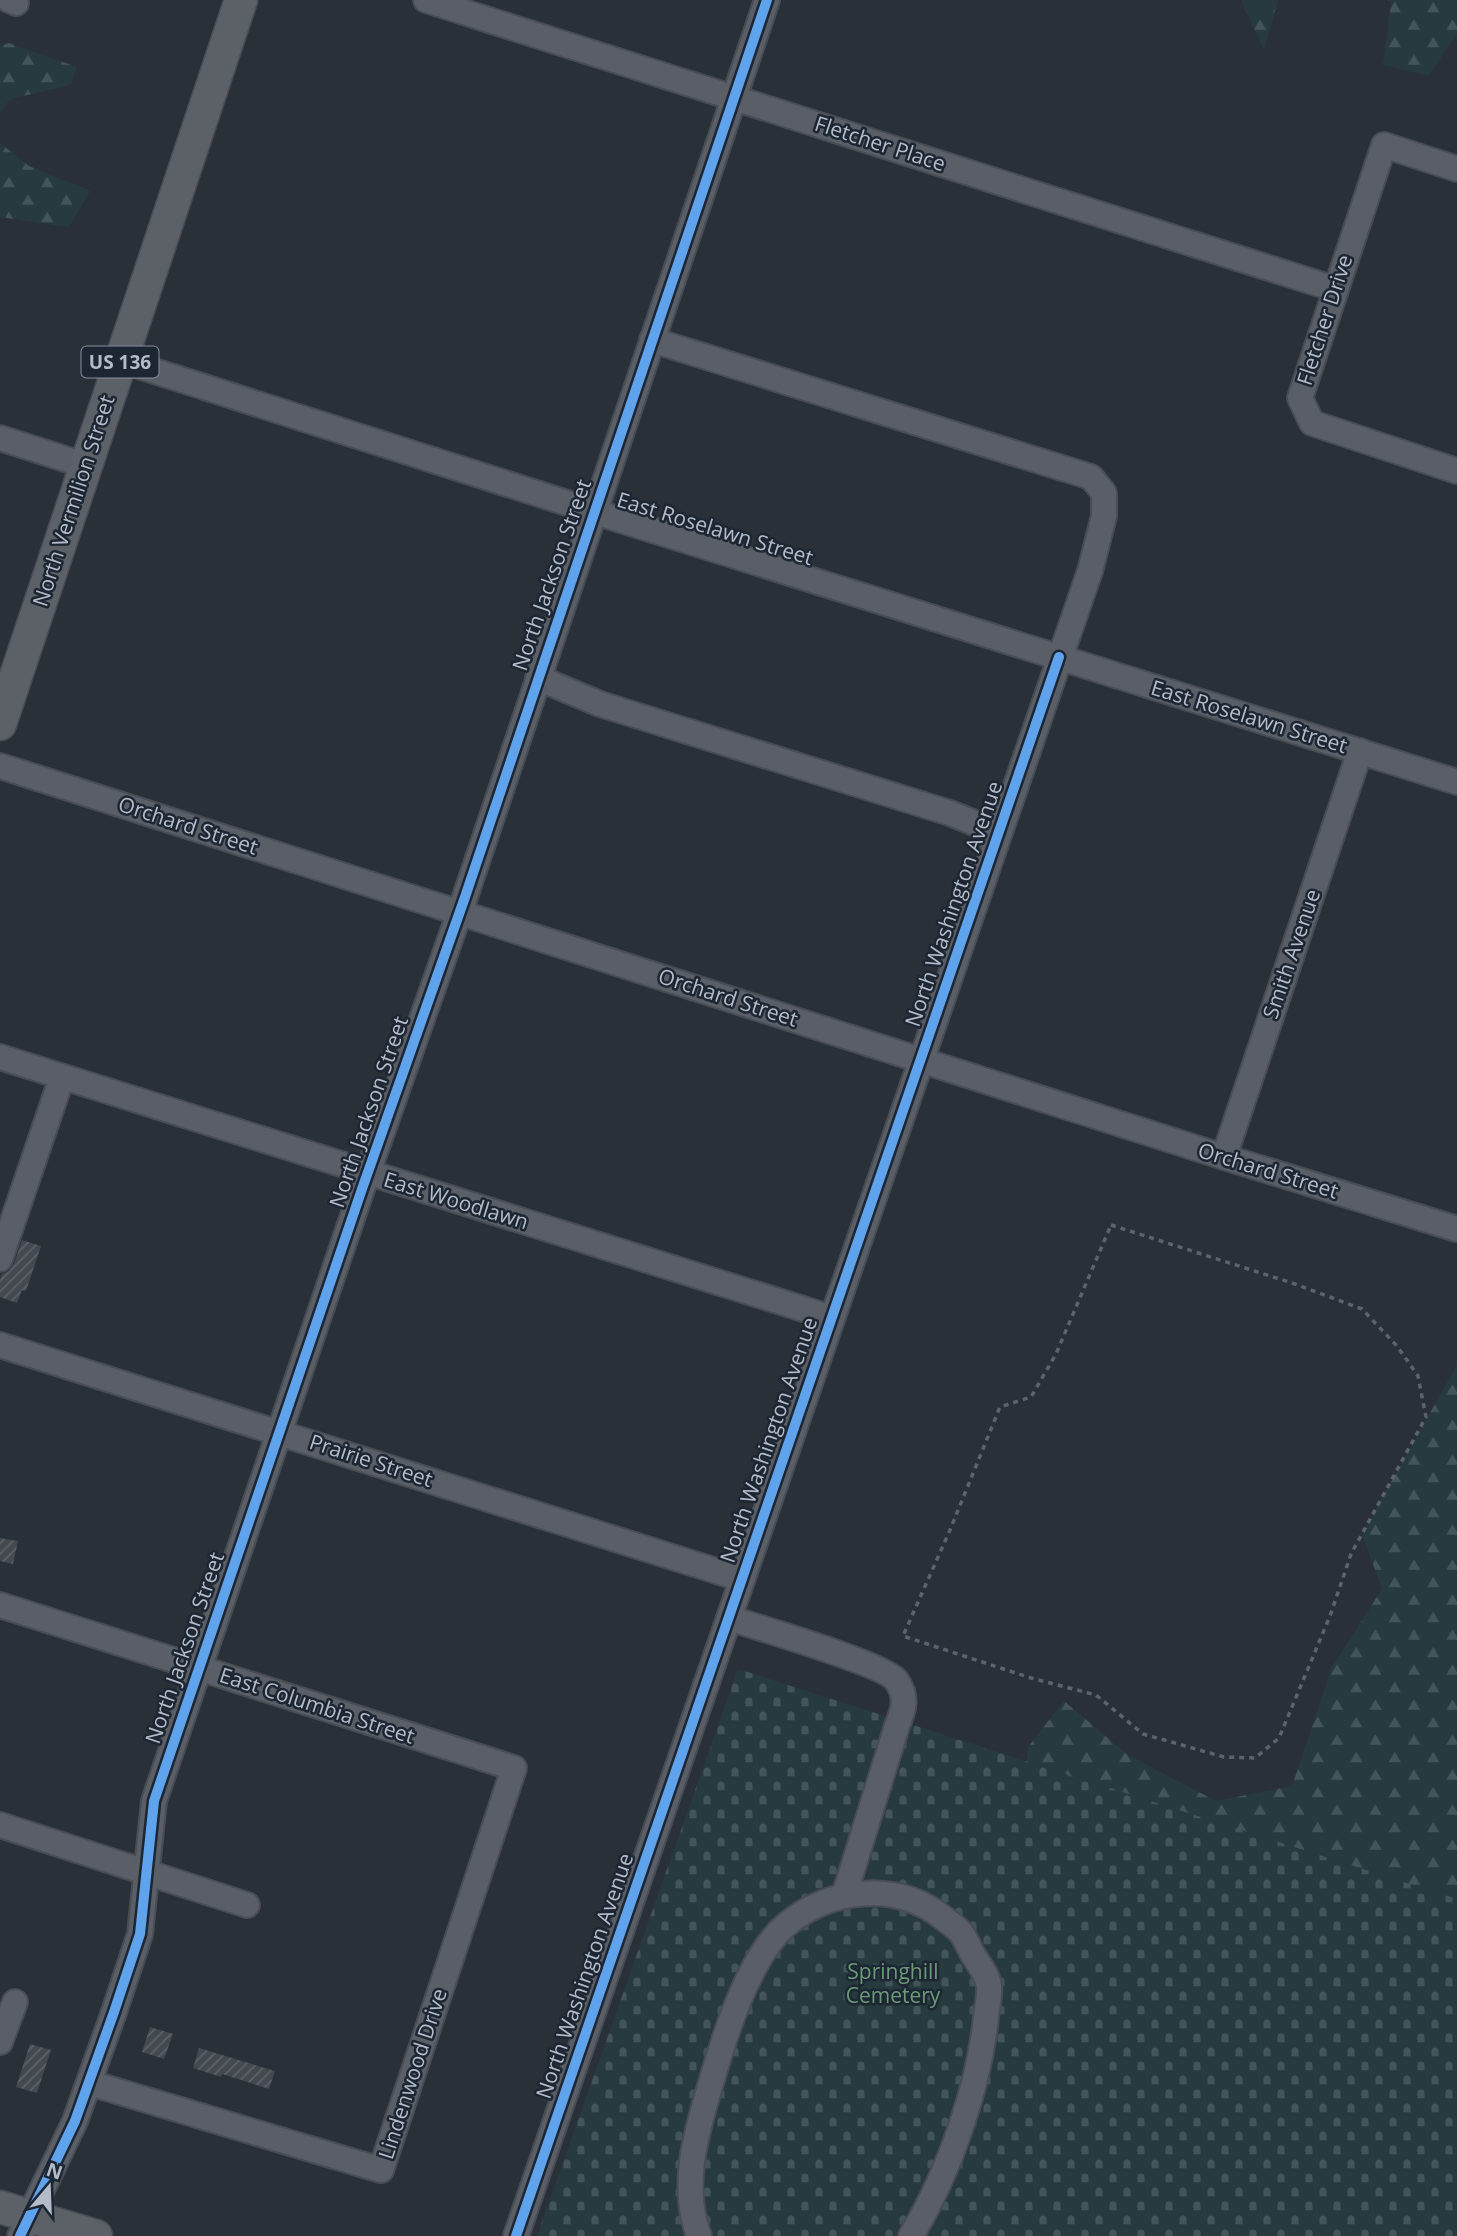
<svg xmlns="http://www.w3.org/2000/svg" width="1457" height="2236" viewBox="0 0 1457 2236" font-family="'Open Sans',sans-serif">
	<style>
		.forest { fill: url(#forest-firs) }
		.cemetery { fill: url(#cemetery-stones) }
		.building { fill: url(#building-hatch) }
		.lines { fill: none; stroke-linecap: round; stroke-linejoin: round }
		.minor-casing { stroke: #484c53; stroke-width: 28 }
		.major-casing { stroke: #484c55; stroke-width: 35 }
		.path { stroke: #5d636a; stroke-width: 3.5; stroke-dasharray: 5 5; stroke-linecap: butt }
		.minor { stroke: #5a5e66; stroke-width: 24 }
		.major { stroke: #5c6168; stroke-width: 32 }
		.cycleway-casing { stroke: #1d2633; stroke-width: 15 }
		.cycleway { stroke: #60a3ed; stroke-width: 10 }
		.labels { text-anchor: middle; stroke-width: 5; stroke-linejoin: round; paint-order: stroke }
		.shield { fill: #1d2633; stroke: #878f9c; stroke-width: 2 }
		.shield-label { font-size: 19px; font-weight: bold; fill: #b4bcc9 }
		.street-label { font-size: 21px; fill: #b4bcc9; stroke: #1d2633 }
		.park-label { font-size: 21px; fill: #6b9a76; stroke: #1d2633 }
	</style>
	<defs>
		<pattern id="forest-firs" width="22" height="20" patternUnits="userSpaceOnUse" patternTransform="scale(1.75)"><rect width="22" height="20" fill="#273a3e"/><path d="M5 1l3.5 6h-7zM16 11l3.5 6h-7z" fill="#445559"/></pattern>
		<pattern id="cemetery-stones" width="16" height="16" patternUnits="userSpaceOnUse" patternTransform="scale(1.75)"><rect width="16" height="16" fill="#273a3e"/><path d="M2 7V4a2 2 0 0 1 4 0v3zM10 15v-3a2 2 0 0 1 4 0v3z" fill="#445559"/></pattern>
		<pattern id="building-hatch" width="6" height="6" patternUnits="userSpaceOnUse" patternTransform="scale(1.75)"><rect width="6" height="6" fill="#444950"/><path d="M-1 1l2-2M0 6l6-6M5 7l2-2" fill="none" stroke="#5d6168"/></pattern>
	</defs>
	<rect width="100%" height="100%" fill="#2a3038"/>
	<!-- forest -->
	<g class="forest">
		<polygon points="1241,0 1278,0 1264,50"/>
		<polygon points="1385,0 1457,0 1457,34 1428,76 1383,65 1391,2"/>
		<polygon points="9,43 77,67 71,85 10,99 0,113 0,46"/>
		<polygon points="0,143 29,166 90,191 69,227 0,217"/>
		<polygon points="1457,1365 1457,2236 1020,1832 1028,1747 1064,1701 1128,1755 1216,1801 1292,1786 1332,1667 1382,1589 1362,1534"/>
	</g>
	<!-- cemetery -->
	<polygon class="cemetery" points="738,1669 1457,1899 1457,2236 537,2236"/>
	<!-- building -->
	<g class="building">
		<polygon points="22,1240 41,1246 26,1291 22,1290 17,1303 0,1297 0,1279 2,1274 9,1271 14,1264"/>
		<polygon points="0,1538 18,1541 13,1564 0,1561"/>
		<polygon points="150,2027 173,2034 164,2059 142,2052"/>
		<polygon points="30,2044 51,2050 37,2093 16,2087"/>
		<polygon points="199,2048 275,2071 269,2089 222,2074 221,2077 193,2068"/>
	</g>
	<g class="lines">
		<!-- minor casing -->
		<g class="minor-casing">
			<g id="minor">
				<polyline points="9,0 16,3"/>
				<polyline points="426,0 1335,289"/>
				<polyline points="1457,169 1384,145 1300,398 1312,423 1457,471"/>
				<polyline points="120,360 611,517 1457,782"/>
				<polyline points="0,438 87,466"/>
				<polyline points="538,678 600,704 950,813 982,826 995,845"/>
				<polyline points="0,766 1224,1157 1457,1229"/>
				<polyline points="0,1057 832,1318"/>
				<polyline points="1224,1157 1360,751"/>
				<polyline points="0,1259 62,1077"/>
				<polyline points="0,1345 742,1579"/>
				<polyline points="0,1605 514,1768 381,2170 90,2083"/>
				<path d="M729 1618C756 1627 883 1664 896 1680 908 1697 904 1709 897 1726L844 1896"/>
				<polyline points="0,1825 247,1905"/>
				<polyline points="0,2042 15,2002"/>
				<polyline points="20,2236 75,2121 114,2012 140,1934 154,1801 362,1189 464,900 767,0"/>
				<polyline points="516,2236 1090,571 1104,516 1104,493 1091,477 652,340"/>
				<path d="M699 2236C679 2184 698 2127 713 2076 726 2031 750 1956 786 1925 830 1888 896 1881 942 1917 948 1922 957 1927 962 1934 966 1940 969 1947 972 1953 977 1962 988 1975 989 1986 990 1995 987 2007 986 2017 979 2088 948 2175 911 2236"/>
			</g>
		</g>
		<!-- major casing -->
		<g class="major-casing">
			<g id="major">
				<polyline points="0,724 241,0"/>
				<polyline points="0,2207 96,2236"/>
			</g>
		</g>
		<!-- path -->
		<polygon class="path" points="1111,1225 1292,1283 1362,1309 1397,1346 1418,1376 1426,1417 1351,1554 1330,1616 1279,1738 1255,1758 1224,1757 1143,1734 1096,1695 1031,1678 903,1636 950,1530 1000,1407 1031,1397 1056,1354"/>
		<!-- minor -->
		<use href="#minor" class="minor"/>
		<!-- major -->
		<use href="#major" class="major"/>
		<!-- cycleway casing -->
		<g class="cycleway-casing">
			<g id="cycleway">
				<polyline points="20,2236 75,2121 114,2012 140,1934 154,1801 362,1189 464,900 767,0"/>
				<polyline points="516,2236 1059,657"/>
			</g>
		</g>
		<!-- cycleway -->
		<use href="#cycleway" class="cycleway"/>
	</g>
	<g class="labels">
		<!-- shield labels -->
		<rect class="shield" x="81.5" y="346.5" width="77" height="31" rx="5"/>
		<g class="shield-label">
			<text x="120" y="369">US 136</text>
		</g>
		<!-- street labels -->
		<g class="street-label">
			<text transform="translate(880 144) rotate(18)" y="7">Fletcher Place</text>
			<text transform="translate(1325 320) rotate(-72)" y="7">Fletcher Drive</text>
			<text transform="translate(74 501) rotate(-72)" y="7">North Vermilion Street</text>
			<text transform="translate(715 529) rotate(17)" y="7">East Roselawn Street</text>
			<text transform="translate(552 575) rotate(-71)" y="7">North Jackson Street</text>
			<text transform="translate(1249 717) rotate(17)" y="7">East Roselawn Street</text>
			<text transform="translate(188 826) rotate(18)" y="7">Orchard Street</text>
			<text transform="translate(954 904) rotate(-71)" y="7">North Washington Avenue</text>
			<text transform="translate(1292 954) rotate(-71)" y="7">Smith Avenue</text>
			<text transform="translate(728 998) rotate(18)" y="7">Orchard Street</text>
			<text transform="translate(369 1112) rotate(-71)" y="7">North Jackson Street</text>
			<text transform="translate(1268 1171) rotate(17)" y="7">Orchard Street</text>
			<text transform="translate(456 1201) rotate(17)" y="7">East Woodlawn</text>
			<text transform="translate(769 1440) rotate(-71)" y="7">North Washington Avenue</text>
			<text transform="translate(371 1461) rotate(18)" y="7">Prairie Street</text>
			<text transform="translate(185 1648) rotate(-71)" y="7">North Jackson Street</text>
			<text transform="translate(317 1706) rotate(18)" y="7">East Columbia Street</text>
			<text transform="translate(585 1976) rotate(-71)" y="7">North Washington Avenue</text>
			<text transform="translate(413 2074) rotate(-72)" y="7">Lindenwood Drive</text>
		</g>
		<!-- park labels -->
		<g class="park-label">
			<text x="893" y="1979">Springhill<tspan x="893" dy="24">Cemetery</tspan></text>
		</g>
	</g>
	<!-- north arrow -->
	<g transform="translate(49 2187) rotate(19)" stroke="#1d2633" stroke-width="5" paint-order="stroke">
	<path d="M0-5L12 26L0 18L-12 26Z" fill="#b4bcc9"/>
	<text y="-10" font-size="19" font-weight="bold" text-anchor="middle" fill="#b4bcc9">N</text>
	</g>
</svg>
